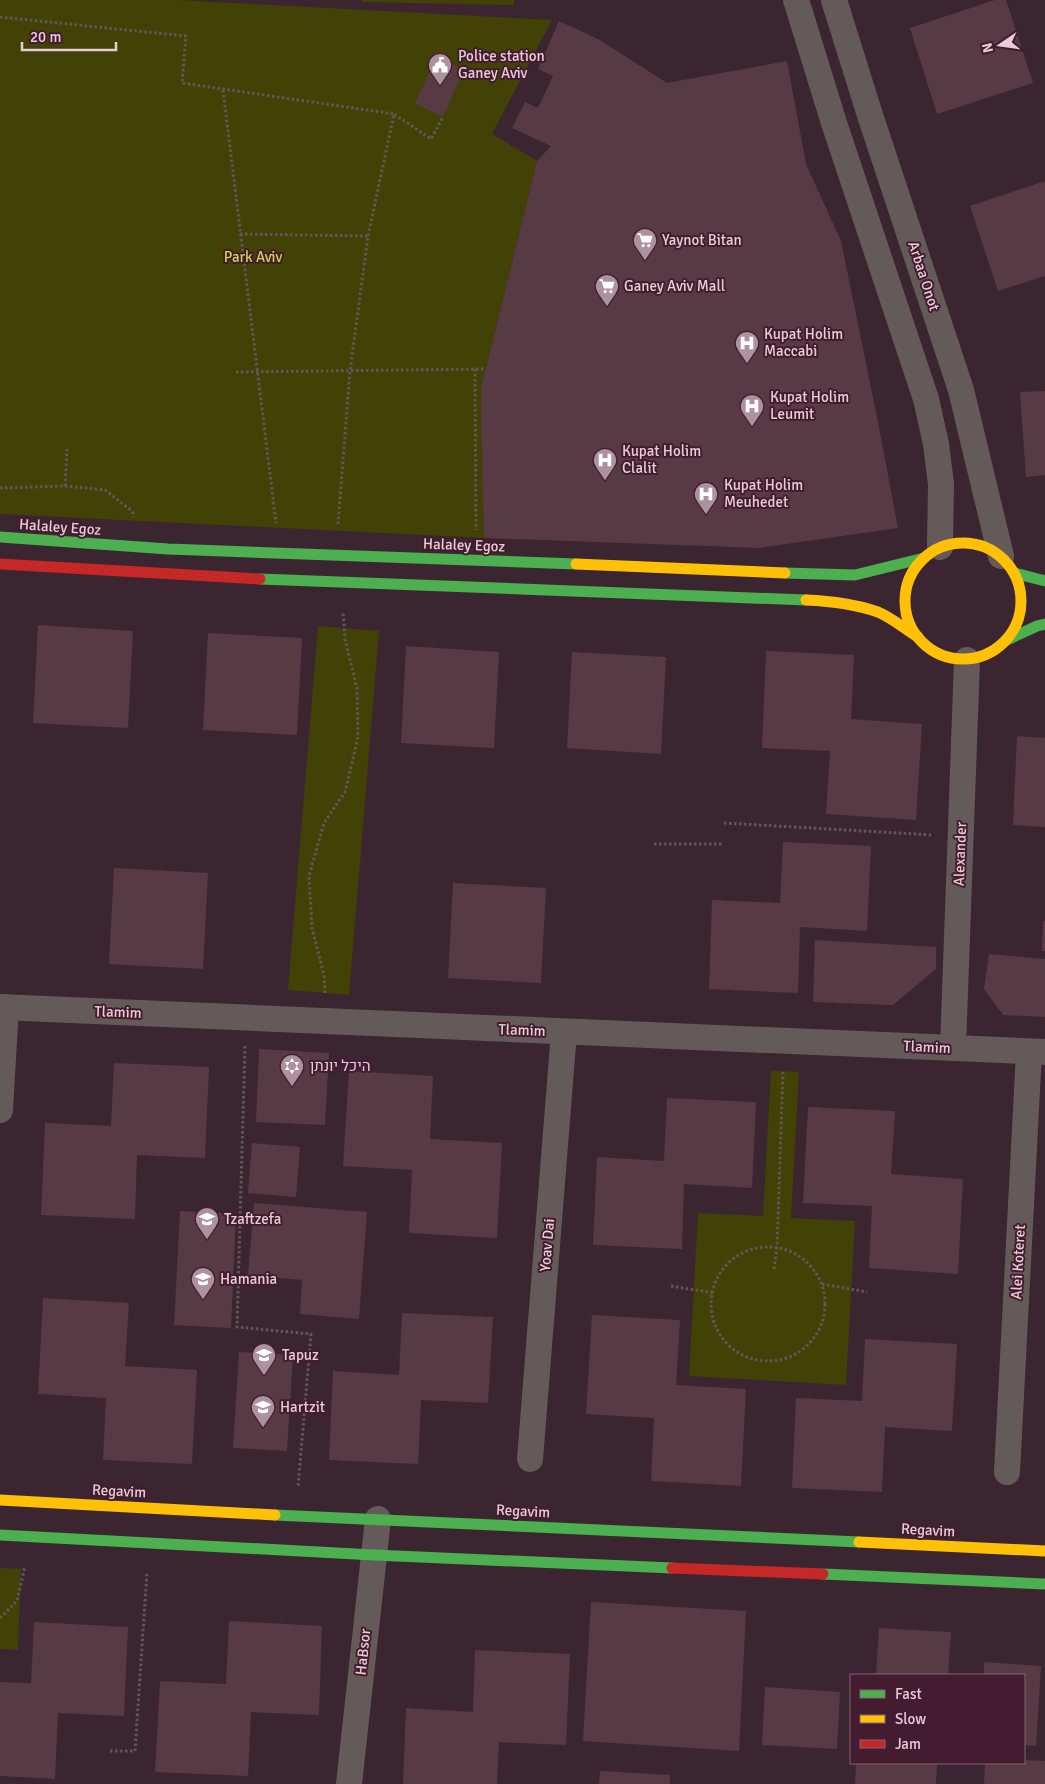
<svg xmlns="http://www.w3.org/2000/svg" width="1045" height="1784" viewBox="0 0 1045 1784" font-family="Signika,Heebo,sans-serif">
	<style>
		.green { fill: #424206 }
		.building { fill: #583a45 }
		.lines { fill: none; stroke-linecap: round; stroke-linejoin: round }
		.path { stroke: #625758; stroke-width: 3; stroke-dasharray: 2.5 2.5; stroke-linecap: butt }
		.street { stroke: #645a59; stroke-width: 26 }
		.fast { stroke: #4caf50; stroke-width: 11 }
		.slow { stroke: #ffc107; stroke-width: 11 }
		.jam { stroke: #c62828; stroke-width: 11 }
		.labels { text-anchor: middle; stroke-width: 4; stroke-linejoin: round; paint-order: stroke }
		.poi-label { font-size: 15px; fill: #e8cdd8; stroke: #441c2f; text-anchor: start }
		.park-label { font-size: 15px; fill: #ced650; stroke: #441c2f }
		.street-label { font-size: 15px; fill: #e8cdd8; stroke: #441c2f }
	</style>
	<rect width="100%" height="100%" fill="#3b2530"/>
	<!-- green -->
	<g class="green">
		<polygon points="0,0 178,0 552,20 492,134 537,161 482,384 484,538 0,514"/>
		<polygon points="362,0 514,0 514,5 362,2"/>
		<polygon points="318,626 379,631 349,995 288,990"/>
		<polygon points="771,1071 799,1072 791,1218 855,1221 846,1385 689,1376 698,1213 763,1216"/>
		<polygon points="0,1568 21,1569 18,1650 0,1649"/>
	</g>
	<!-- building -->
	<g class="building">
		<polygon points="995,0 1006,0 1033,83 937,114 910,28"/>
		<polygon points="559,21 600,40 667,83 787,61 806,164 841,241 877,417 898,528 759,548 484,538 481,405 482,384 537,161 551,146 512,128 525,102 538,108 553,76 538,69"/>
		<polygon points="436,59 464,69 443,117 415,103"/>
		<polygon points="1045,181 1045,276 998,291 970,206"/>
		<polygon points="1045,391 1045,475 1026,477 1020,392"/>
		<polygon points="38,625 133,631 128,728 33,723"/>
		<polygon points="208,633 302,638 297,735 203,730"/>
		<polygon points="406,646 499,652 494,748 401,743"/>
		<polygon points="766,651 854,655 851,719 922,724 916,820 826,814 830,751 762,748"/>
		<polygon points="572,652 666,657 661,754 567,748"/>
		<polygon points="1017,736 1045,738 1045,827 1013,825"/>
		<polygon points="783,842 871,846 867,931 800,927 798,993 709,989 712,900 780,903"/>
		<polygon points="114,868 208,873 203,969 109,964"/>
		<polygon points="453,883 546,888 541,983 448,978"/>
		<polygon points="1043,921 1045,921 1045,951 1042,951"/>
		<polygon points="815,940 936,947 936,969 893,1005 813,1002"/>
		<polygon points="989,954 1045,959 1045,1017 1003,1015 984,989"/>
		<polygon points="259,1049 329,1053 325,1125 256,1122"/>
		<polygon points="114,1063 209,1067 205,1158 137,1155 135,1219 41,1215 45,1123 111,1126"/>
		<polygon points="349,1071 433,1076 430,1139 502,1143 497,1238 409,1233 412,1170 343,1166"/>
		<polygon points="667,1098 756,1102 752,1188 684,1184 682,1249 593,1245 597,1157 664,1161"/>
		<polygon points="808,1107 895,1111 891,1174 963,1179 958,1274 869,1268 872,1206 803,1203"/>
		<polygon points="252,1143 300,1147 296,1197 248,1193"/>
		<polygon points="254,1203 367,1212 359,1319 300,1314 302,1280 248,1275"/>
		<polygon points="180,1211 236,1214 231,1328 174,1325"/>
		<polygon points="43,1298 129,1303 125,1366 197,1370 192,1464 103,1460 106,1398 38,1394"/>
		<polygon points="402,1313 493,1317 488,1403 421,1400 418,1464 329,1460 333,1371 399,1375"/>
		<polygon points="592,1315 680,1320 676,1385 746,1389 741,1486 651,1481 654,1418 586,1414"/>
		<polygon points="865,1339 957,1344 952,1431 885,1427 882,1492 792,1488 796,1398 862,1401"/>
		<polygon points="239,1352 293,1355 287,1451 233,1448"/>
		<polygon points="591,1602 746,1611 739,1751 583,1741"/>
		<polygon points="229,1621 322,1626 319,1715 251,1712 248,1776 155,1772 160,1681 226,1684"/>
		<polygon points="34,1622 128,1627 124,1716 58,1713 55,1779 0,1776 0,1682 31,1683"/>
		<polygon points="879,1628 951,1632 948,1675 876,1675"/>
		<polygon points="475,1650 570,1654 566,1745 499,1742 497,1784 403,1784 406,1708 473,1712"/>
		<polygon points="984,1662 1041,1666 1036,1746 1024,1745 1024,1675 984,1675"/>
		<polygon points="765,1687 840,1692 837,1749 762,1745"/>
		<polygon points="1024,1760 1045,1761 1045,1784 984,1784 985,1763 1024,1763"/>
		<polygon points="856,1763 937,1763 936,1784 855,1784"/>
		<polygon points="600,1771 670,1775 670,1784 599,1784"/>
	</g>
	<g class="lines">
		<!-- path -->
		<g class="path">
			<polyline points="0,17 186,36 182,83 394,114"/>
			<polyline points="223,90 276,523"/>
			<polyline points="240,234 368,236"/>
			<polyline points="475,369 476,530"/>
			<polyline points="236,372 486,369"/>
			<polyline points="65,486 67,449"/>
			<polyline points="0,488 65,486 105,490 132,511 134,517"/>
			<polyline points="338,524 350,371 368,236 394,114 431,139 443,117"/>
			<polyline points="724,823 933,835"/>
			<polyline points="654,844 723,844"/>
			<polyline points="325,993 324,975 312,928 309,876 324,823 345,792 358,737 357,688 345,639 343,612"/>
			<polyline points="245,1046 237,1327 311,1334 298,1487"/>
			<circle cx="768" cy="1304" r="57"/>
			<polyline points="774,1269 777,1248 783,1070"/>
			<polyline points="822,1284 867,1292"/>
			<polyline points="671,1286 714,1293"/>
			<polyline points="0,1618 17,1601 25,1566"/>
			<polyline points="110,1751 135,1751 147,1572"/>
		</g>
		<!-- street -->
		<g class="street">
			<polyline points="796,0 834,123 926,399 936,444 941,484 940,547"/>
			<polyline points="834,0 869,112 961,390 1001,556"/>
			<polyline points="0,1007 1045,1052"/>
			<polyline points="953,1048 967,660"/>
			<polyline points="0,1110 6,1007"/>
			<polyline points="530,1459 564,1032"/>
			<polyline points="1007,1472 1029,1052"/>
			<polyline points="349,1784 378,1519"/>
		</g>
		<!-- fast -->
		<g class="fast">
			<polyline points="0,537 168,549 576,564"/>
			<polyline points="785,573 855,575 924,558"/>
			<polyline points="1014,573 1045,581"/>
			<polyline points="260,579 806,600"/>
			<polyline points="1007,640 1037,626 1045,624"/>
			<polyline points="275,1515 859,1542"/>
			<polyline points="0,1535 374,1555 672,1568"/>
			<polyline points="823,1574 1045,1584"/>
		</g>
		<!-- slow -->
		<g class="slow">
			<circle cx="963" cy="601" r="58"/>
			<polyline points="576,564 785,573"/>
			<path d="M806 600C830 601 855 604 878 612 892 618 905 629 918 637"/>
			<polyline points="0,1500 275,1515"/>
			<polyline points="859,1542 1045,1551"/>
		</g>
		<!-- jam -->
		<g class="jam">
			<polyline points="0,564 260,579"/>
			<polyline points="672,1568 823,1574"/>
		</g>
	</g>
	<!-- icons -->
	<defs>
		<g id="civic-pin" transform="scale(1.25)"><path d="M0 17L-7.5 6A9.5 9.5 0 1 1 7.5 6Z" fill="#ab929d" stroke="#441c2f"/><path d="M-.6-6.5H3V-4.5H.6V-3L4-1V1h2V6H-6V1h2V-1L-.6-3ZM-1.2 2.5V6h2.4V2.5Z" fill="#fff"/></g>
		<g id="supermarket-pin" transform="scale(1.25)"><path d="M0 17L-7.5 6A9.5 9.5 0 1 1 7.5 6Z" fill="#ab929d" stroke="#441c2f"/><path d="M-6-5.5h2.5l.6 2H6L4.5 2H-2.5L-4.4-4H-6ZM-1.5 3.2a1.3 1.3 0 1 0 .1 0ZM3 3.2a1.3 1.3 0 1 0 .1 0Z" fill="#fff"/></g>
		<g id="hospital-pin" transform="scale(1.25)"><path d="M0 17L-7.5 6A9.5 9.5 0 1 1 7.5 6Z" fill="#ab929d" stroke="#441c2f"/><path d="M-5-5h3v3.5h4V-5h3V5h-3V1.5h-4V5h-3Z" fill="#fff"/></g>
		<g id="synagogue-pin" transform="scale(1.25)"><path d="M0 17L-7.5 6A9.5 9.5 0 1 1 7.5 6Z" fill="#ab929d" stroke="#441c2f"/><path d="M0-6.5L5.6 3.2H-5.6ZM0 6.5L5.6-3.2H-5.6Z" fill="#fff"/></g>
		<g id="school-pin" transform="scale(1.25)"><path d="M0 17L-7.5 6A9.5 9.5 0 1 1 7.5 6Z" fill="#ab929d" stroke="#441c2f"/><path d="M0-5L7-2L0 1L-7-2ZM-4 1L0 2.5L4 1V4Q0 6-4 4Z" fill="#fff"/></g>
	</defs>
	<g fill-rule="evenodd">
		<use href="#civic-pin" x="440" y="65"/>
		<use href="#supermarket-pin" x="645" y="240"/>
		<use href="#supermarket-pin" x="607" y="286"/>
		<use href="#hospital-pin" x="747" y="343"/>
		<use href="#hospital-pin" x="752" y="406"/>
		<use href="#hospital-pin" x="605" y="460"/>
		<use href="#hospital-pin" x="706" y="494"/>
		<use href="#synagogue-pin" x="292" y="1066"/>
		<use href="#school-pin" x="207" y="1219"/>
		<use href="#school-pin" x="203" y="1279"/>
		<use href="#school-pin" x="264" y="1355"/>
		<use href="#school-pin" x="263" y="1407"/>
	</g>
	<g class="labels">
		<!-- poi labels -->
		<g class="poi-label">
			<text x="458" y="61">Police station<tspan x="458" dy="17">Ganey Aviv</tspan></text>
			<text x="662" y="245">Yaynot Bitan</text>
			<text x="624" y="291">Ganey Aviv Mall</text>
			<text x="764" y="339">Kupat Holim<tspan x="764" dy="17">Maccabi</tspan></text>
			<text x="770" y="402">Kupat Holim<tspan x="770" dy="17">Leumit</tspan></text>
			<text x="622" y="456">Kupat Holim<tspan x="622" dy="17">Clalit</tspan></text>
			<text x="724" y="490">Kupat Holim<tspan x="724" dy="17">Meuhedet</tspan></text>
			<text x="310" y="1071">היכל יונתן</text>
			<text x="224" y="1224">Tzaftzefa</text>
			<text x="220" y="1284">Hamania</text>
			<text x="282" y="1360">Tapuz</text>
			<text x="280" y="1412">Hartzit</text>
		</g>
		<!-- park labels -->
		<g class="park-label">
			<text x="253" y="262">Park Aviv</text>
		</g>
		<!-- street labels -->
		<g class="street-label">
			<text transform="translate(924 276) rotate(72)" y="5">Arbaa Onot</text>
			<text transform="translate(60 527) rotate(4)" y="5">Halaley Egoz</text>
			<text transform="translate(464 545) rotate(2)" y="5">Halaley Egoz</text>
			<text transform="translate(960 854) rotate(-88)" y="5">Alexander</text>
			<text transform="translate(118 1012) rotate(2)" y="5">Tlamim</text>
			<text transform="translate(522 1030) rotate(2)" y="5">Tlamim</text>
			<text transform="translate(927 1047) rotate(3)" y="5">Tlamim</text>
			<text transform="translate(547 1245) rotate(-85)" y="5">Yoav Dai</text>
			<text transform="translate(1018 1262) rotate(-87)" y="5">Alei Koteret</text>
			<text transform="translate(119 1491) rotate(3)" y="5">Regavim</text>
			<text transform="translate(523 1511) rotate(3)" y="5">Regavim</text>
			<text transform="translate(928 1530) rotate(3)" y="5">Regavim</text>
			<text transform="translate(363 1652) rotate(-84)" y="5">HaBsor</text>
		</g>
	</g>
	<!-- legend -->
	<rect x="850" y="1674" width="175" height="90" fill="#441c2f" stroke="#866373"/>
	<rect x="860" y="1690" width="25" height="8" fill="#4caf50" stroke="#866373"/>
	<text x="895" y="1699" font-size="15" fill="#e8cdd8">Fast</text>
	<rect x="860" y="1715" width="25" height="8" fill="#ffc107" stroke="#866373"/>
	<text x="895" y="1724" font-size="15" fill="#e8cdd8">Slow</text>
	<rect x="860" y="1740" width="25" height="8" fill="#c62828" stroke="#866373"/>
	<text x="895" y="1749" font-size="15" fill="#e8cdd8">Jam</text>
	<!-- north arrow -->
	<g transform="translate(1000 45) rotate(257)" stroke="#441c2f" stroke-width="4" paint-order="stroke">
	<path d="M0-4L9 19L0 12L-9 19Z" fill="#e8cdd8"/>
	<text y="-8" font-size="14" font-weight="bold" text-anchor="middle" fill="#e8cdd8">N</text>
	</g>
	<!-- scale -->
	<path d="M22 42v8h94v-8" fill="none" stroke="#e8cdd8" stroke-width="2.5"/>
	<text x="30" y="42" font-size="15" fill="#e8cdd8" stroke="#441c2f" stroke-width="4" paint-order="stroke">20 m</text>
</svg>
